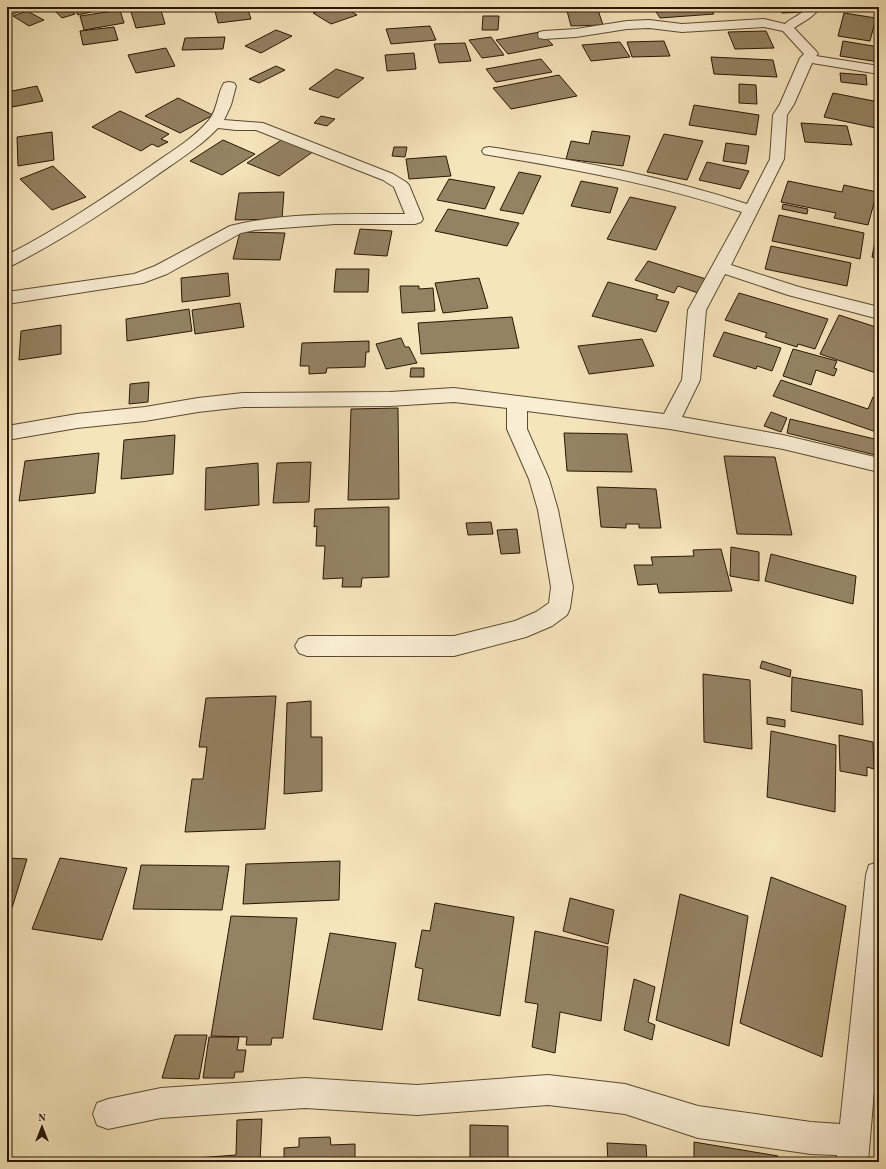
<svg xmlns="http://www.w3.org/2000/svg" width="886" height="1169" viewBox="0 0 886 1169" font-family="'Old Standard TT',serif">
	<style>
		.building { fill: #948263; stroke: #291704 }
		.lines { fill: none; stroke-linecap: round; stroke-linejoin: round }
		.street-casing { stroke: #5c4a32; stroke-width: 2 }
		.secondary-casing { stroke: #291704; stroke-width: 2 }
		.street { fill: #f9edd3; fill-rule: evenodd }
		.secondary { fill: #f9edd3; fill-rule: evenodd }
	</style>
	<rect width="100%" height="100%" fill="#f6e4bb"/>
	<filter id="stains"><feTurbulence type="fractalNoise" baseFrequency=".005" numOctaves="4"/><feColorMatrix values="0 0 0 0 .2 0 0 0 0 .09 0 0 0 0 .02 0 0 0 .5 -.17"/></filter>
	<radialGradient id="worn" r=".72"><stop offset=".6" stop-color="#630" stop-opacity="0"/><stop offset="1" stop-color="#630" stop-opacity=".3"/></radialGradient>
	<!-- building -->
	<g class="building">
		<polygon points="72,7 107,7 108,8 78,15"/>
		<polygon points="144,7 160,7 165,24 136,28 130,9"/>
		<polygon points="214,7 247,7 251,19 218,23"/>
		<polygon points="331,7 344,7 357,15 331,24 313,13"/>
		<polygon points="566,7 597,7 603,25 571,26"/>
		<polygon points="610,7 638,7 639,10 611,10"/>
		<polygon points="653,7 709,7 714,14 660,18"/>
		<polygon points="780,7 801,7 804,12 782,13"/>
		<polygon points="68,8 75,14 62,18 55,11"/>
		<polygon points="120,10 124,23 84,30 80,16"/>
		<polygon points="27,11 44,20 29,26 13,16"/>
		<polygon points="844,13 876,18 870,41 838,36"/>
		<polygon points="483,16 499,16 498,30 482,30"/>
		<polygon points="430,26 436,40 391,44 386,29"/>
		<polygon points="114,27 118,40 83,45 80,31"/>
		<polygon points="276,30 292,36 261,53 245,46"/>
		<polygon points="766,31 774,48 735,49 728,32"/>
		<polygon points="540,32 553,45 508,54 496,40"/>
		<polygon points="225,37 223,49 182,50 185,38"/>
		<polygon points="491,37 504,55 482,58 469,40"/>
		<polygon points="664,41 670,56 632,57 627,42"/>
		<polygon points="843,41 879,47 879,62 840,56"/>
		<polygon points="620,42 630,57 591,61 582,45"/>
		<polygon points="465,43 471,61 439,63 434,44"/>
		<polygon points="166,48 175,66 136,73 128,55"/>
		<polygon points="414,53 416,69 387,71 385,55"/>
		<polygon points="711,57 773,60 777,77 714,74"/>
		<polygon points="541,59 552,72 496,82 486,69"/>
		<polygon points="276,66 285,70 259,83 249,79"/>
		<polygon points="336,69 364,78 338,98 309,89"/>
		<polygon points="840,73 866,75 867,85 841,82"/>
		<polygon points="559,75 577,96 511,109 493,88"/>
		<polygon points="739,84 756,85 757,104 739,103"/>
		<polygon points="37,86 43,101 7,108 7,92"/>
		<polygon points="833,93 879,102 879,119 876,128 824,117"/>
		<polygon points="178,98 213,115 180,133 145,116"/>
		<polygon points="694,105 759,115 756,135 689,125"/>
		<polygon points="120,111 169,134 161,139 168,142 158,147 152,144 141,151 92,127"/>
		<polygon points="321,116 335,119 327,126 314,123"/>
		<polygon points="801,123 847,126 852,145 805,142"/>
		<polygon points="592,131 630,136 623,166 566,159 571,141 589,144"/>
		<polygon points="52,132 54,160 18,166 17,137"/>
		<polygon points="664,134 703,141 687,180 647,172"/>
		<polygon points="283,139 314,151 279,176 247,163"/>
		<polygon points="223,140 255,154 222,175 190,161"/>
		<polygon points="726,143 749,146 746,164 723,161"/>
		<polygon points="7,147 9,147 11,167 7,167"/>
		<polygon points="394,147 407,147 405,157 392,156"/>
		<polygon points="446,156 451,176 409,179 406,159"/>
		<polygon points="707,162 749,171 740,189 699,180"/>
		<polygon points="53,166 86,197 52,210 20,179"/>
		<polygon points="519,172 541,176 523,214 500,210"/>
		<polygon points="449,179 495,187 485,209 437,200"/>
		<polygon points="581,181 618,188 610,213 571,206"/>
		<polygon points="788,181 842,192 844,185 877,192 868,225 834,218 836,213 781,202"/>
		<polygon points="284,192 282,219 235,220 239,193"/>
		<polygon points="630,197 676,207 656,250 607,239"/>
		<polygon points="783,204 808,209 807,214 782,209"/>
		<polygon points="448,209 519,223 507,246 435,231"/>
		<polygon points="779,215 864,233 860,259 772,241"/>
		<polygon points="360,229 392,231 387,256 354,254"/>
		<polygon points="240,232 285,233 280,260 233,259"/>
		<polygon points="879,232 879,259 872,257 876,236 878,237"/>
		<polygon points="771,246 851,263 847,286 765,269"/>
		<polygon points="648,261 706,279 698,293 678,286 674,293 635,280"/>
		<polygon points="336,269 369,269 368,292 334,292"/>
		<polygon points="228,273 230,296 182,302 181,278"/>
		<polygon points="479,278 488,308 443,313 435,283"/>
		<polygon points="608,282 658,295 656,299 669,302 656,332 592,316"/>
		<polygon points="400,286 419,286 419,289 433,288 435,311 402,313"/>
		<polygon points="739,293 828,319 815,349 798,344 797,347 765,337 767,333 725,320"/>
		<polygon points="240,303 244,327 195,334 192,310"/>
		<polygon points="189,309 192,331 127,341 126,319"/>
		<polygon points="839,315 879,328 879,374 820,354"/>
		<polygon points="512,317 519,348 421,354 418,323"/>
		<polygon points="61,325 61,354 19,360 21,331"/>
		<polygon points="724,332 781,348 772,371 757,366 756,369 713,356"/>
		<polygon points="401,338 405,347 409,347 417,363 386,369 376,344"/>
		<polygon points="642,339 654,366 589,374 578,346"/>
		<polygon points="369,341 369,352 366,352 365,367 327,368 326,373 309,374 309,366 300,366 302,343"/>
		<polygon points="793,349 837,361 834,368 837,369 834,376 816,370 811,385 783,376"/>
		<polygon points="411,368 424,368 424,377 410,377"/>
		<polygon points="781,380 868,409 873,397 879,399 879,433 773,396"/>
		<polygon points="149,382 148,402 129,404 130,384"/>
		<polygon points="398,408 399,499 348,500 351,409"/>
		<polygon points="771,412 787,418 781,432 764,426"/>
		<polygon points="790,419 879,440 879,456 787,433"/>
		<polygon points="564,433 627,434 632,472 567,471"/>
		<polygon points="175,435 173,474 121,479 124,440"/>
		<polygon points="99,453 95,493 19,501 25,461"/>
		<polygon points="724,456 775,457 792,535 737,534"/>
		<polygon points="311,462 309,502 273,503 277,463"/>
		<polygon points="258,463 259,505 205,510 206,468"/>
		<polygon points="597,487 656,489 661,528 639,528 639,524 626,524 626,528 601,527"/>
		<polygon points="389,507 389,577 362,578 361,587 342,587 343,578 323,579 325,546 316,546 317,526 314,527 315,509"/>
		<polygon points="491,522 493,534 468,535 466,523"/>
		<polygon points="517,529 520,553 501,554 497,530"/>
		<polygon points="731,547 759,552 759,581 730,576"/>
		<polygon points="721,549 732,591 659,593 657,584 638,585 634,565 653,565 651,557 694,556 693,550"/>
		<polygon points="771,554 856,576 853,604 765,581"/>
		<polygon points="762,661 791,670 790,677 760,668"/>
		<polygon points="703,674 750,680 752,749 704,742"/>
		<polygon points="792,677 862,690 863,725 791,711"/>
		<polygon points="276,696 265,829 185,832 192,779 203,779 207,747 199,747 206,698"/>
		<polygon points="311,701 311,737 322,737 322,791 284,794 287,703"/>
		<polygon points="767,717 785,720 785,727 767,724"/>
		<polygon points="771,731 836,745 835,812 767,797"/>
		<polygon points="839,735 873,742 874,769 867,767 867,776 840,771"/>
		<polygon points="7,858 27,859 12,908 7,908"/>
		<polygon points="60,858 127,868 102,940 32,929"/>
		<polygon points="340,861 339,900 243,904 246,864"/>
		<polygon points="141,865 229,866 222,910 133,909"/>
		<polygon points="771,877 846,906 822,1057 740,1023"/>
		<polygon points="680,894 748,916 729,1046 656,1020"/>
		<polygon points="570,898 614,910 608,944 563,931"/>
		<polygon points="435,903 514,917 500,1016 418,1000 423,969 415,967 422,930 430,931"/>
		<polygon points="231,916 297,918 283,1038 272,1038 271,1045 246,1045 247,1037 211,1036"/>
		<polygon points="535,931 608,947 601,1021 560,1012 555,1053 532,1047 538,1004 525,1002"/>
		<polygon points="330,933 396,943 382,1030 313,1019"/>
		<polygon points="634,979 655,987 648,1022 655,1025 652,1040 624,1030"/>
		<polygon points="175,1035 207,1035 199,1079 162,1078"/>
		<polygon points="209,1037 239,1037 237,1050 246,1050 243,1072 235,1072 234,1078 203,1078"/>
		<polygon points="262,1119 260,1162 183,1162 183,1159 236,1155 237,1120"/>
		<polygon points="470,1125 508,1126 508,1162 470,1162"/>
		<polygon points="330,1137 331,1145 355,1144 355,1162 284,1162 284,1148 299,1147 299,1138"/>
		<polygon points="694,1142 778,1156 779,1162 694,1162"/>
		<polygon points="607,1143 646,1145 647,1162 608,1162"/>
	</g>
	<g class="lines">
		<!-- street casing -->
		<g class="street-casing">
			<g id="street">
				<path d="M808 7H820C812 19 805 20 794 28L816 51 818 54 816 56 879 66V74L812 63 794 104 787 115 784 159 731 265 799 287 879 307V319L788 295 725 274 706 310 700 380 682 417 783 435 879 458V472L783 449 670 429 527 411V429L549 479 558 510 573 587 570 608 567 615 552 626 526 637 454 656H307L299 653 295 646 299 639 307 636H454L515 621 536 612 549 603 551 587 538 510 529 479 507 429V408L454 402 390 406 243 407 198 412 145 421 77 428 7 440V426L77 414 145 407 198 398 243 393 390 392 454 388 664 414 682 380 688 310 742 212C660 185 575 169 489 155L484 154 482 151 484 148 489 147C576 160 663 176 747 204L770 159 773 115 780 104 800 58 804 54 783 31 764 27 682 32 649 28 627 29 576 37 544 39 539 38 538 35 539 32 544 31 576 29 627 21 649 20 682 24 764 19 785 24C791 18 803 14 808 7Z"/>
				<path d="M229 82 234 83 236 86 231 105 224 120 263 123 393 174 406 182 409 185 423 219 421 222 415 224H335L255 230 241 233 167 274 143 283 7 304V292L134 274 155 266 230 226C284 212 349 214 405 214L394 187 383 180 256 130H236L218 128C199 148 175 162 153 178 108 210 62 240 13 265L7 266V255C58 229 105 197 152 165 172 151 194 138 209 120 218 109 217 94 224 83Z"/>
				<polygon points="879,862 879,1032 868,1162 836,1162 837,1155 811,1154 698,1138 625,1114 548,1105 417,1115 305,1108 161,1118 108,1129 97,1125 93,1114 97,1103 108,1099 161,1088 305,1078 417,1085 548,1075 625,1084 698,1106 811,1122 840,1124 866,875 869,865"/>
			</g>
		</g>
		<!-- secondary casing -->
		<g class="secondary-casing">
			<polygon id="secondary" points="7,7 23,7 21,10 7,16"/>
		</g>
		<!-- street -->
		<use href="#street" class="street"/>
		<!-- secondary -->
		<use href="#secondary" class="secondary"/>
	</g>
	<!-- margin -->
	<rect width="886" height="1169" fill="none" stroke="#f6e4bb" stroke-width="24"/>
	<rect x="8" y="8" width="870" height="1153" fill="none" stroke="#291704" stroke-width="2"/>
	<rect x="12" y="12" width="862" height="1145" fill="none" stroke="#291704"/>
	<!-- north arrow -->
	<g transform="translate(42 1127)" stroke="#f9edd3" stroke-width="3" paint-order="stroke">
	<path d="M0-3L7 15L0 10L-7 15Z" fill="#291704"/>
	<text y="-6" font-size="11" font-weight="bold" text-anchor="middle" fill="#291704">N</text>
	</g>
	<rect width="100%" height="100%" filter="url(#stains)"/>
	<rect width="100%" height="100%" fill="url(#worn)"/>
</svg>
